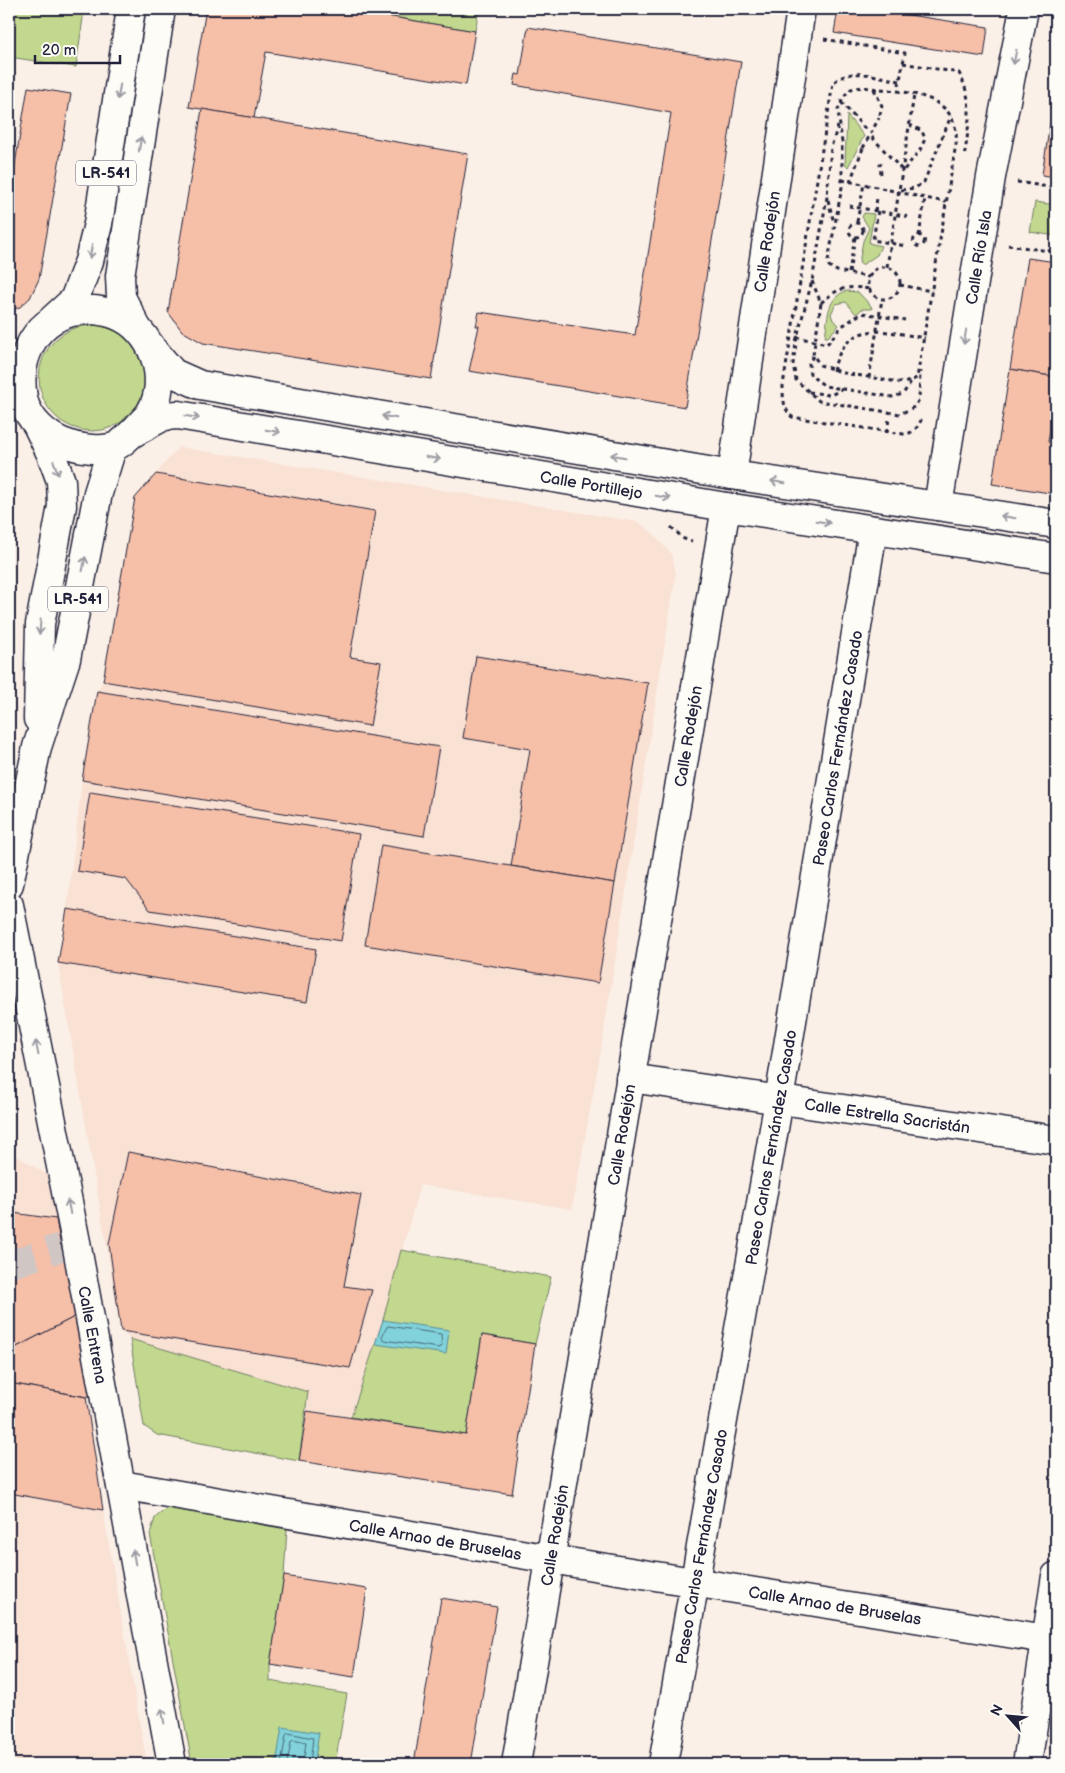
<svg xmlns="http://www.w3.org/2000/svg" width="1065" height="1773" viewBox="0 0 1065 1773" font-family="'Balsamiq Sans',sans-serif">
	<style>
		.built { fill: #f9e1d4 }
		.green { fill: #c1d88e; stroke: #727d64 }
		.water { fill: #81d2da; stroke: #5b8c9a }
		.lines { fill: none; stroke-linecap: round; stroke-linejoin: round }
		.shore { stroke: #48687b; stroke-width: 1 }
		.building { fill: #f5bfa8; stroke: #22223b }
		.minor-tunnel { stroke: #d0c7c5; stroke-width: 28; stroke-dasharray: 28 14; stroke-linecap: butt }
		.minor-casing { stroke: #22223b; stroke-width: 31 }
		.major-casing { stroke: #22223b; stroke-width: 31 }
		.path { stroke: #22223b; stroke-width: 3; stroke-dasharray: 4 4; stroke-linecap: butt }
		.minor { stroke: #fdfcf7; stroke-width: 28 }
		.major { stroke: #fdfcf7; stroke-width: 28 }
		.path-bridge { stroke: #22223b; stroke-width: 3; stroke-dasharray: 4 4; stroke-linecap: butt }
		.oneway { stroke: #9a9aa2 }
		.labels { text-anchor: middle; stroke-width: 4.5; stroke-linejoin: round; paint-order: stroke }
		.shield { fill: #fdfcf7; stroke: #646373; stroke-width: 1 }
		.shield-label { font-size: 15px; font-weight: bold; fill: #22223b }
		.street-label { font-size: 16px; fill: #22223b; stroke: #fdfcf7 }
	</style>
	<rect width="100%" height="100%" fill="#fbf0e7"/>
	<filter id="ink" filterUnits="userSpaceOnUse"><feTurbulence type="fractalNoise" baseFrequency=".02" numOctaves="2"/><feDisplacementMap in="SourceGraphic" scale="10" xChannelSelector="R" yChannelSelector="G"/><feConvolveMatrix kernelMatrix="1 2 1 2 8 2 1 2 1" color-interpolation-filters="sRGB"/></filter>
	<g filter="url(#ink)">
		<!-- built -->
		<g class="built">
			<polygon points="179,447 638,522 653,533 671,554 676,573 601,1050 572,1209 420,1185 383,1320 351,1417 307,1411 308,1392 130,1339 121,1331 58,963 67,909 82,780 97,691 103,681 135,498"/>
			<polygon points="19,1157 49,1176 93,1398 9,1383 9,1159"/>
			<polygon points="9,1481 101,1498 147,1764 9,1764"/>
		</g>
		<!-- green -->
		<g class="green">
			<polygon points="9,9 84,11 76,67 9,57"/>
			<polygon points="345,9 479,9 475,31"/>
			<polygon points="847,115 864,136 848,167 845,165"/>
			<polygon points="1035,202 1056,205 1056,236 1030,232"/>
			<polygon points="864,213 874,214 869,243 881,246 877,255 862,265 859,263 863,241 869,228 862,217"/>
			<path d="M846 291 858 292 871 306 872 309H862L856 314 846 302 836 304 831 314 833 320 839 325 828 337H825C828 319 826 298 846 291Z"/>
			<circle cx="92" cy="378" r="53"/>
			<polygon points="401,1250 551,1277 535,1344 482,1335 466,1435 351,1417 383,1320"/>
			<polygon points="130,1339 308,1392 299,1461 157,1435 144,1426"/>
			<polygon points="167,1508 287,1528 284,1576 270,1664 270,1681 347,1694 335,1764 192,1764 150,1534 155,1518"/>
		</g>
		<!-- water -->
		<g class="water">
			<polygon points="383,1320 449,1330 446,1354 375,1344"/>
			<polygon points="282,1727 319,1733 314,1764 276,1764"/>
		</g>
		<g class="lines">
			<!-- shore -->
			<g class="shore">
				<polygon points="388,1326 441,1334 442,1346 439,1348 384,1340 382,1337"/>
				<polyline points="281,1764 286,1735 288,1733 313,1738 310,1764"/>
				<polyline points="287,1764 291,1742 293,1740 306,1743 303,1764"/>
			</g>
		</g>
		<!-- building -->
		<g class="building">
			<polygon points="206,9 345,9 475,31 466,85 266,52 254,118 189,107"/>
			<polygon points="838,9 869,9 988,27 984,57 834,33"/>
			<polygon points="528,27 741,62 685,407 469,371 479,326 476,326 479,312 635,335 671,113 514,85 516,74 520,75"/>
			<polygon points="1056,84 1056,177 1042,175"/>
			<polygon points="28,87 71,94 39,279 30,298 20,307 9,311 9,200"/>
			<polygon points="202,109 468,154 431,379 203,343 182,331 168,312"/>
			<polygon points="1028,258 1056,262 1056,377 1010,369"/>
			<polygon points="1010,369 1056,377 1056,394 1048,442 1056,443 1056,494 992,484"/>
			<polygon points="156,474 375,511 350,657 381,662 370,726 103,681 135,498"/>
			<polygon points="476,656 648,683 615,883 511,866 530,749 463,738"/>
			<polygon points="97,691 439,747 424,836 82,780"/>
			<polygon points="90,792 359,834 341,941 150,910 126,879 77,871"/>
			<polygon points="381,845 615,883 598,983 365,945"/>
			<polygon points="67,909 316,949 307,1002 58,963"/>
			<polygon points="128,1152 361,1195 344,1286 372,1290 350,1368 121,1331 109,1244"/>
			<polygon points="13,1213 56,1219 61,1247 80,1314 9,1351 9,1236"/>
			<polygon points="80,1314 93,1398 9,1383 9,1351"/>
			<polygon points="482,1335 535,1344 512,1494 299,1461 307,1411 466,1435"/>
			<polygon points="9,1383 86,1397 103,1510 9,1493"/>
			<polygon points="284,1576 367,1589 354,1677 270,1664"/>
			<polygon points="441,1598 497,1607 471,1764 414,1764"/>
		</g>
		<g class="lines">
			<!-- minor-tunnel -->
			<polyline class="minor-tunnel" points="9,1265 61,1247"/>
			<!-- minor casing -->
			<g class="minor-casing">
				<g id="minor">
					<path id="s1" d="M732 475 801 9"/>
					<path id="s2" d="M938 506 991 177 1024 9"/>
					<path id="s3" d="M9 905 76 1242 172 1764"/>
					<path id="s4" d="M630 1078 1056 1140"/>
					<path id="s5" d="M121 1485 550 1559 1046 1639"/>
					<path id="s6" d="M516 1764 726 507"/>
					<path id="s7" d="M663 1764 779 1100 873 530"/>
					<polyline points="1027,1764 1056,1576"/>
				</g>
			</g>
			<!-- major casing -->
			<g class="major-casing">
				<g id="major">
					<path d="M94 310C101 311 109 312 116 315 153 329 171 380 150 413 146 419 141 423 137 428 131 434 119 447 110 448 96 451 76 448 62 442 46 435 29 420 24 402 15 365 31 322 72 312 79 311 87 310 94 310Z"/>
					<polyline points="53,319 74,300 89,261 98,224 131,9"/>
					<polyline points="137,328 121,297 120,276 161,9"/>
					<polyline points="151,347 173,373 200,385 732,475 1056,524"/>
					<polyline points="37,425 51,454 61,481 62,506 40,624 38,719"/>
					<path id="s8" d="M131 434 164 416 178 415 726 507 1056 558"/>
					<polyline points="9,884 37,747 66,659 98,493 112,448"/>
				</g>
			</g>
			<!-- path -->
			<g class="path">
				<polyline points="824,39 905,53 899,85"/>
				<path d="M903 63 959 73C974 101 969 127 964 158"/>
				<path d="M900 81C877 77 851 66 833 83L783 385C783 398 783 408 792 417L903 434C914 434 918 427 922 418"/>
				<polyline points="874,89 882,106 879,118"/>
				<polyline points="841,102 867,131"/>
				<polyline points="838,126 831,147 827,197 812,281 797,337 793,364 796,380 819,401 900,414 914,407 919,400 920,371"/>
				<polyline points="872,137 903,171 920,150 925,139 922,131 910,125"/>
				<polyline points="881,174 880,165 883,159"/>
				<path d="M842 180C877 186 911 196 946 202"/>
				<polyline points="850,182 863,148"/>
				<polyline points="1017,182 1056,188"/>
				<polyline points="901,190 915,188 924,182 951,116"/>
				<polyline points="828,200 834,223"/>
				<polyline points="849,206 910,217"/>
				<polyline points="875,211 877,198"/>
				<polyline points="878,211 873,240 906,246"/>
				<polyline points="857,222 864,184"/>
				<circle cx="856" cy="230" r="7"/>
				<circle cx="919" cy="241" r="5.5"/>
				<polyline points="919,236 925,198"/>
				<polyline points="1008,245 1056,252"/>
				<circle cx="884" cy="283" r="16"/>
				<polyline points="887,267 914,95"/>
				<polyline points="849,273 855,237"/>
				<path d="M812 281 821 303 813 355 820 365 844 373 904 383 917 378 956 144C961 91 901 92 862 87L851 89 844 96 838 110 842 143V187L828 261 829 266 837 271 869 277"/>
				<polyline points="900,285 932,291"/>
				<path d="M821 303C837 288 847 285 869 289"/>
				<polyline points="796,337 827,344 842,326 862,313 905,320"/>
				<polyline points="813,356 809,363 810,375 825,386 892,397 903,394 912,380"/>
				<path d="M833 371C847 318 882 331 925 338"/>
				<polyline points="869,378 882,299"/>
				<polyline points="809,392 831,395 842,389"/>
				<polyline points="887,432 889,419"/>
				<polyline points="671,527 684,539 692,541"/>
			</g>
			<!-- minor -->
			<use href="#minor" class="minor"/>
			<!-- major -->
			<use href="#major" class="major"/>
			<!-- path-bridge -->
			<polyline class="path-bridge" points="863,148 879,118"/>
		</g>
		<!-- one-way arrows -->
		<defs><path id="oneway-shaft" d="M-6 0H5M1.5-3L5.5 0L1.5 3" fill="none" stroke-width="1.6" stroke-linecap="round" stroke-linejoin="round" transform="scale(1.25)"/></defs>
		<g class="oneway">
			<use href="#oneway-shaft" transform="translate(1015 57) rotate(101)"/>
			<use href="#oneway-shaft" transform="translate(119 92) rotate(99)"/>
			<use href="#oneway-shaft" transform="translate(140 144) rotate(-81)"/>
			<use href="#oneway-shaft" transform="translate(91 251) rotate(100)"/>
			<use href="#oneway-shaft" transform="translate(965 337) rotate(99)"/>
			<use href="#oneway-shaft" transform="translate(192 417) rotate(10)"/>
			<use href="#oneway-shaft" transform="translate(389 417) rotate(-170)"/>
			<use href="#oneway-shaft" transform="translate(273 431) rotate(10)"/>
			<use href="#oneway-shaft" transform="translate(618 456) rotate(-170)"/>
			<use href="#oneway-shaft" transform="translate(433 458) rotate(10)"/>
			<use href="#oneway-shaft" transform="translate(56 468) rotate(70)"/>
			<use href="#oneway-shaft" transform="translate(778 482) rotate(-171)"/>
			<use href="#oneway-shaft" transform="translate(663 497) rotate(10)"/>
			<use href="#oneway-shaft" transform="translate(1008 517) rotate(-171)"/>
			<use href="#oneway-shaft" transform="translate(823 522) rotate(9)"/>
			<use href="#oneway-shaft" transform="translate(84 564) rotate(-79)"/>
			<use href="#oneway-shaft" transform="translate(40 627) rotate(95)"/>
			<use href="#oneway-shaft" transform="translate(37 1048) rotate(-101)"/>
			<use href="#oneway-shaft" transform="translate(69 1207) rotate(-101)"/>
			<use href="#oneway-shaft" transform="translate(134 1557) rotate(-100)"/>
			<use href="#oneway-shaft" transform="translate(163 1716) rotate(-100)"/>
		</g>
	</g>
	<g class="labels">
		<!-- shield labels -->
		<g class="shield">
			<rect x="76" y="160.5" width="60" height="25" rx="4"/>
			<rect x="48" y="586.5" width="60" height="25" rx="4"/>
		</g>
		<g class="shield-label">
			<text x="106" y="178">LR-541</text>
			<text x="78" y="604">LR-541</text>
		</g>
		<!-- street labels -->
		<g class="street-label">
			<text dy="6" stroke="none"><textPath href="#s1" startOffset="236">Calle Rodejón</textPath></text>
			<text dy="6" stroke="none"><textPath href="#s2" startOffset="252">Calle Río Isla</textPath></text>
			<text dy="6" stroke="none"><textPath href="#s8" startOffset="471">Calle Portillejo</textPath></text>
			<text dy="6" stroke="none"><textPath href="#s6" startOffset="1042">Calle Rodejón</textPath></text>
			<text dy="6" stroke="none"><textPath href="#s7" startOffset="1031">Paseo Carlos Fernández Casado</textPath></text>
			<text dy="6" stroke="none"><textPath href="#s4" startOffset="260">Calle Estrella Sacristán</textPath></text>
			<text dy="6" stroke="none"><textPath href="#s6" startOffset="638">Calle Rodejón</textPath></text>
			<text dy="6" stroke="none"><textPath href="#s7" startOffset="626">Paseo Carlos Fernández Casado</textPath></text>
			<text dy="6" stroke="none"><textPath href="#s3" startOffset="438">Calle Entrena</textPath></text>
			<text dy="6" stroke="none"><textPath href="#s6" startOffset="232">Calle Rodejón</textPath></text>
			<text dy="6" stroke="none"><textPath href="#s5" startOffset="319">Calle Arnao de Bruselas</textPath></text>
			<text dy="6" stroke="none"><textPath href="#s7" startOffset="221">Paseo Carlos Fernández Casado</textPath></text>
			<text dy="6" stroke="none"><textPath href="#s5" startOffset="724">Calle Arnao de Bruselas</textPath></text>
		</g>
	</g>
	<!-- margin -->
	<rect width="1065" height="1773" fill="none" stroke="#fdfcf7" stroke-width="30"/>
	<rect x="15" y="15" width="1035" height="1743" fill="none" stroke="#22223b" stroke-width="2" filter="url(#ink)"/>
	<!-- north arrow -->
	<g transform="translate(1008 1716) rotate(297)" stroke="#fdfcf7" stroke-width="4" paint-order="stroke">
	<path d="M0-4L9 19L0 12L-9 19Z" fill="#22223b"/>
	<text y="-8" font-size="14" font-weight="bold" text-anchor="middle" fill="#22223b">N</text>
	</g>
	<!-- scale -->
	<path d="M35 55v8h85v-8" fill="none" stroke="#22223b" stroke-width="2.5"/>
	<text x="42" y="55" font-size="15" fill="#22223b" stroke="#fdfcf7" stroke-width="4" paint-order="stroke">20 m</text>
</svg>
